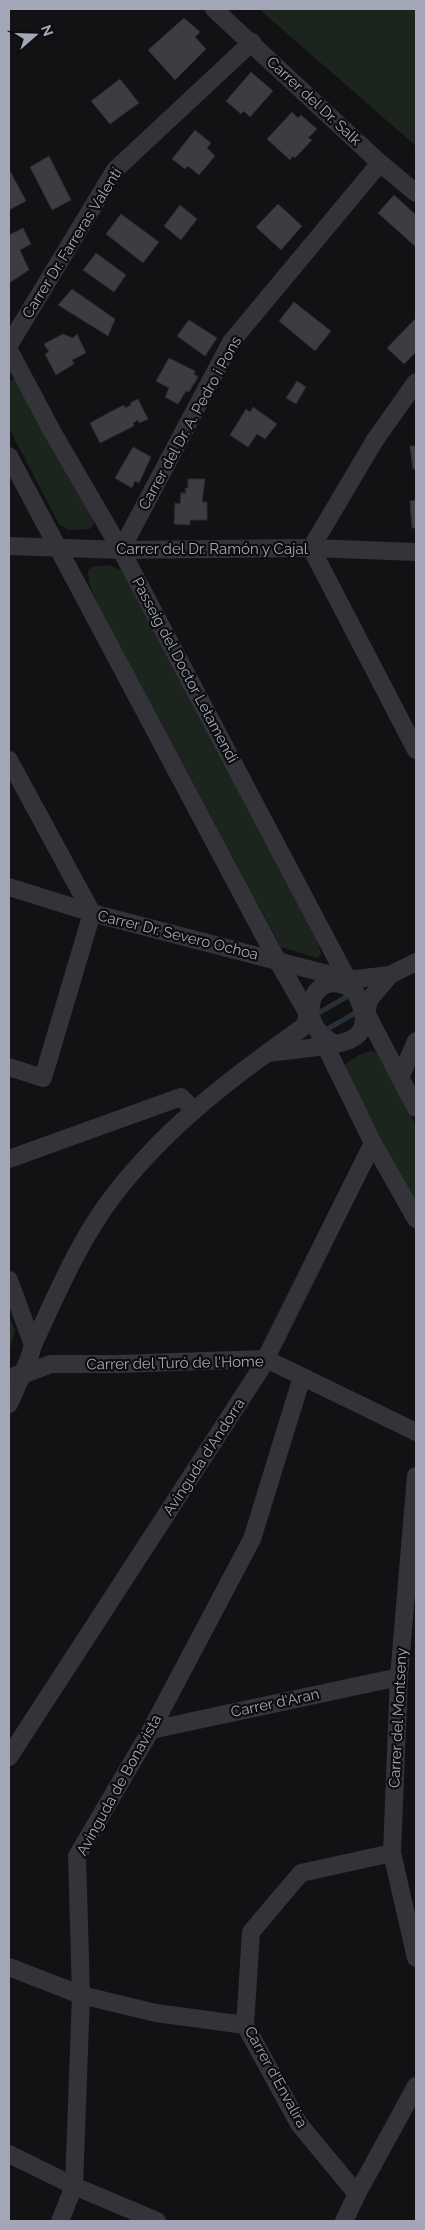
<svg xmlns="http://www.w3.org/2000/svg" width="425" height="2230" viewBox="0 0 425 2230" font-family="Raleway,sans-serif">
	<style>
		.green { fill: #1c241e }
		.lines { fill: none; stroke-linecap: round; stroke-linejoin: round }
		.stream { stroke: #272f38; stroke-width: 5 }
		.building { fill: #3c3c42; stroke: #2c2c30 }
		.minor { stroke: #333339; stroke-width: 18 }
		.labels { text-anchor: middle; stroke-width: 4.5; stroke-linejoin: round; paint-order: stroke }
		.street-label { font-size: 15px; fill: #a2a6b6; stroke: #0d0d0f }
	</style>
	<rect width="100%" height="100%" fill="#121214"/>
	<!-- green -->
	<g class="green">
		<polygon points="259,9 416,9 416,146"/>
		<polygon points="15,378 92,518 94,524 90,529 68,530 59,524 9,428 9,382"/>
		<polygon points="109,565 126,572 317,939 321,954 317,958 281,947 98,605 89,583 88,571 91,567"/>
		<polygon points="371,1051 376,1052 379,1057 416,1125 416,1204 347,1074 344,1065 359,1055"/>
		<polygon points="9,1315 15,1330 9,1353"/>
	</g>
	<g class="lines">
		<!-- stream -->
		<g class="stream">
			<polyline points="315,1015 348,996"/>
			<polyline points="324,1031 357,1012"/>
		</g>
	</g>
	<!-- building -->
	<g class="building">
		<polygon points="184,18 200,32 195,37 206,49 175,80 148,50"/>
		<polygon points="251,72 273,91 250,117 244,111 241,114 226,101"/>
		<polygon points="120,79 139,103 110,124 91,101"/>
		<polygon points="292,112 298,118 301,115 317,129 308,138 312,140 295,158 293,156 290,160 267,139"/>
		<polygon points="195,130 211,143 207,148 215,156 199,175 188,166 185,169 172,159"/>
		<polygon points="49,156 71,200 52,210 30,167"/>
		<polygon points="9,169 26,201 9,210"/>
		<polygon points="394,195 416,215 416,247 378,213"/>
		<polygon points="278,204 302,226 281,250 256,227"/>
		<polygon points="180,205 197,219 181,240 164,226"/>
		<polygon points="121,214 159,242 143,263 106,234"/>
		<polygon points="23,228 31,244 20,250 29,270 9,283 9,235"/>
		<polygon points="96,253 126,275 114,292 83,270"/>
		<polygon points="72,289 115,319 108,336 58,305"/>
		<polygon points="294,302 331,331 315,351 279,321"/>
		<polygon points="416,318 416,352 404,364 387,348"/>
		<polygon points="189,320 217,338 205,356 177,336"/>
		<polygon points="63,334 73,338 77,334 86,353 72,360 74,364 56,375 45,354 49,352 44,344"/>
		<polygon points="169,358 195,371 194,374 198,377 189,392 186,391 178,404 165,397 169,388 156,381"/>
		<polygon points="297,381 306,387 296,404 286,398"/>
		<polygon points="138,399 148,419 139,423 138,420 133,423 134,426 100,443 90,423 112,411 124,405 125,408 131,405 130,403"/>
		<polygon points="253,407 277,424 265,439 257,434 248,447 230,435 246,409 250,412"/>
		<polygon points="410,446 416,446 416,469 413,469"/>
		<polygon points="133,447 151,457 139,483 135,481 132,488 115,478"/>
		<polygon points="188,479 205,479 202,502 207,502 207,520 190,520 190,525 174,524 175,503 180,504 181,493 186,493 185,488 188,488"/>
		<polygon points="415,500 416,500 416,528 412,528 410,501"/>
	</g>
	<g class="lines">
		<!-- minor -->
		<g class="minor">
			<polyline points="214,9 380,163 416,193"/>
			<polyline points="9,345 115,170 252,42"/>
			<path d="M9 350 53 433 121 550 343 971C359 997 384 1037 335 1044 287 1020 318 960 356 993"/>
			<polyline points="416,382 375,440 311,548 416,750"/>
			<polyline points="9,456 277,960 311,1019"/>
			<polyline points="9,546 121,550 311,548 416,552"/>
			<polyline points="121,550 231,342 380,163"/>
			<polyline points="9,760 92,913 43,1078 9,1067"/>
			<polyline points="9,887 92,913 347,979"/>
			<polyline points="338,981 390,975 416,962"/>
			<polyline points="364,1009 416,1108"/>
			<polyline points="365,1018 369,1000 390,975"/>
			<polyline points="320,1035 373,1143 416,1219"/>
			<polyline points="268,1053 334,1045"/>
			<polyline points="400,1078 416,1041"/>
			<polyline points="9,1159 181,1097 194,1110"/>
			<polyline points="9,1280 33,1345"/>
			<polyline points="16,1375 22,1375 51,1364 118,1364 266,1359 416,1432"/>
			<path d="M9 1404 29 1359 33 1345C55 1298 75 1250 105 1207 157 1134 229 1079 302 1028L306 1022 309 1007"/>
			<polyline points="416,1476 399,1677 392,1853 416,1958"/>
			<polyline points="151,1730 399,1677"/>
			<polyline points="9,1757 260,1370 373,1143"/>
			<polyline points="9,1967 81,1995 156,2013 245,2025"/>
			<polyline points="9,2154 74,2186 157,2221"/>
			<polyline points="357,2194 299,2124 245,2025 251,1932 301,1873 392,1853"/>
			<polyline points="60,2221 74,2186 81,1995 77,1856 151,1730 252,1539 302,1377"/>
			<polyline points="344,2221 357,2194 416,2086"/>
		</g>
	</g>
	<g class="labels">
		<!-- street labels -->
		<g class="street-label">
			<text transform="translate(314 101) rotate(43)" y="5">Carrer del Dr. Salk</text>
			<text transform="translate(72 243) rotate(-58)" y="5">Carrer Dr. Farreras Valentí</text>
			<text transform="translate(190 423) rotate(-61)" y="5">Carrer del Dr. A. Pedro i Pons</text>
			<text x="212" y="554">Carrer del Dr. Ramón y Cajal</text>
			<text transform="translate(185 670) rotate(62)" y="5">Passeig del Doctor Letamendi</text>
			<text transform="translate(178 935) rotate(14)" y="5">Carrer Dr. Severo Ochoa</text>
			<text transform="translate(175 1363) rotate(-1)" y="5">Carrer del Turó de l'Home</text>
			<text transform="translate(204 1457) rotate(-57)" y="5">Avinguda d'Andorra</text>
			<text transform="translate(275 1703) rotate(-12)" y="5">Carrer d'Aran</text>
			<text transform="translate(398 1718) rotate(-87)" y="5">Carrer del Montseny</text>
			<text transform="translate(119 1785) rotate(-61)" y="5">Avinguda de Bonavista</text>
			<text transform="translate(276 2077) rotate(61)" y="5">Carrer d'Envalira</text>
		</g>
	</g>
	<!-- border -->
	<rect width="425" height="2230" fill="none" stroke="#a2a6b6" stroke-width="20"/>
	<!-- north arrow -->
	<g transform="translate(35 35) rotate(70)" stroke="#0d0d0f" stroke-width="4" paint-order="stroke">
	<path d="M0-4L9 19L0 12L-9 19Z" fill="#a2a6b6"/>
	<text y="-8" font-size="14" font-weight="bold" text-anchor="middle" fill="#a2a6b6">N</text>
	</g>
</svg>
